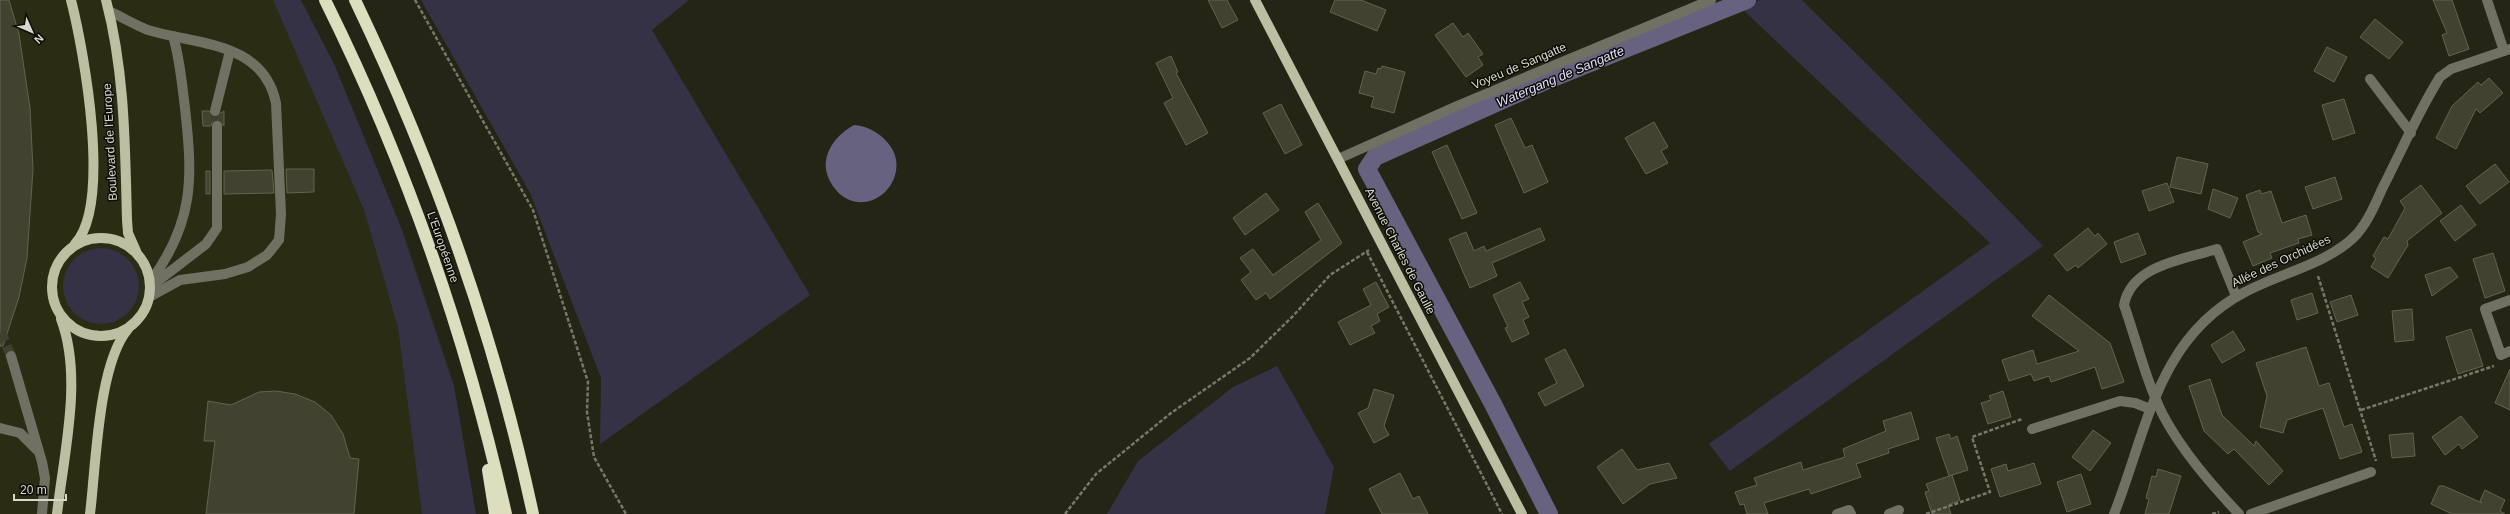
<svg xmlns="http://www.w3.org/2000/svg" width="2510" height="514" viewBox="0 0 2510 514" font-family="Helvetica,sans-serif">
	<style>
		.built { fill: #2b2c14 }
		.green { fill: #353246 }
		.water { fill: #67627f }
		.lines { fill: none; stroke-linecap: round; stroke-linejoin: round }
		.canal { stroke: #67627f; stroke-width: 18 }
		.building { fill: #414230; stroke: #626350 }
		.minor-tunnel { stroke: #3f4030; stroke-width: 10; stroke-dasharray: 10 5; stroke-linecap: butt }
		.path { stroke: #777869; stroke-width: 2.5; stroke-dasharray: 4 2; stroke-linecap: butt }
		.minor { stroke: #707163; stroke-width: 10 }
		.major { stroke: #bdbfa3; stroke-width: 10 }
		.highway { stroke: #dcdebd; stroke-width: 12 }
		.labels { text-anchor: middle; stroke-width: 3; stroke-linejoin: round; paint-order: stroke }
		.street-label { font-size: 12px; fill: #d8d9ce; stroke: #0d0d07 }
		.water-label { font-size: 13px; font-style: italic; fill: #e2deff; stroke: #0d0d07 }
	</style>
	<rect width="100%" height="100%" fill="#242514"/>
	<!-- built -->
	<polygon class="built" points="0,0 273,0 364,210 398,328 422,514 0,514"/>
	<!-- green -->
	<g class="green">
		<polygon points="273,0 301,0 335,66 402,230 454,386 476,514 422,514 398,328 364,210"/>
		<polygon points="421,0 689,0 652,30 810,295 600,444 601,378 530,193"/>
		<polygon points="1760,0 1802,0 1887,84 2043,246 1730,471 1709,444 1990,243 1741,8"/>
		<circle cx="101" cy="286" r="38"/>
		<polygon points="1277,366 1334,467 1325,514 1107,514 1138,461 1233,387"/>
	</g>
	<!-- water -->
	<path class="water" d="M854 125C875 126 901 147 896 171 891 200 856 214 836 190 815 165 829 139 854 125Z"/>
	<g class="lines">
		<!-- canal -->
		<polyline class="canal" points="1549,514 1493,404 1367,169 1375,157 1543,82 1747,0"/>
	</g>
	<!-- building -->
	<g class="building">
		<polygon points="0,0 9,0 19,34 30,108 33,169 27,258 19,297 3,346 0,346"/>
		<polygon points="1208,0 1227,0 1238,20 1222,28"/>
		<polygon points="1335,0 1361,0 1386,10 1377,31 1330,12"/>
		<polygon points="2433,0 2452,0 2469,49 2449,56 2442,35 2447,33"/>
		<polygon points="2375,19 2403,42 2389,59 2360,37"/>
		<polygon points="1453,23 1463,37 1468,33 1483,54 1478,57 1483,65 1466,77 1435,35"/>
		<polygon points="2327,47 2347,57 2334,82 2314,71"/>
		<polygon points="1171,56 1178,72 1176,73 1208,133 1186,145 1164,103 1173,98 1156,63"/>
		<polygon points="1382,66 1405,72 1394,113 1371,107 1374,97 1359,93 1365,71 1376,74 1378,68 1381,69"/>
		<polygon points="2489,78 2503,93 2480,113 2476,109 2456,149 2436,138 2452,106 2478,82 2481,85"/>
		<polygon points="2344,99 2355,133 2333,140 2322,105"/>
		<polygon points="1281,104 1302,145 1285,154 1263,113"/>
		<polygon points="202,111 209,111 214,117 224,111 224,126 217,120 213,121 211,126 203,126"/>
		<polygon points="1511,118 1525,148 1532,145 1548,182 1524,193 1495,125"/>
		<polygon points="1654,122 1668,147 1661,151 1668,163 1646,174 1625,138"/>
		<polygon points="1447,145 1477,213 1462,219 1432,152"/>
		<polygon points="2177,157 2208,164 2201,194 2170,187"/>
		<polygon points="2495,164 2509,182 2480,204 2466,186"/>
		<polygon points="286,169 314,169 314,192 287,193"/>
		<polygon points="272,170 274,193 224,194 224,171"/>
		<rect x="206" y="171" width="4" height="23"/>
		<polygon points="2335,177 2342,199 2313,209 2305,187"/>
		<polygon points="2167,183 2174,202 2149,211 2142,191"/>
		<polygon points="2421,185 2442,213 2407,241 2408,245 2388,278 2371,267 2376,258 2373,256 2384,237 2388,239 2405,208 2400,201"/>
		<polygon points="2213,189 2238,198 2230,218 2208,209"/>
		<polygon points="2260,190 2261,194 2271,191 2282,223 2306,215 2312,235 2298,239 2299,243 2270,253 2272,258 2253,266 2243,242 2262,234 2258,232 2246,195"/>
		<polygon points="1266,193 1279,210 1245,235 1233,218"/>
		<polygon points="1318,203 1342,243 1270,299 1266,293 1256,300 1241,280 1251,272 1240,258 1253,249 1273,275 1321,240 1305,212"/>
		<polygon points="2461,205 2476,225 2455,241 2440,221"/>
		<polygon points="1540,228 1545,240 1492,263 1497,276 1470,288 1449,239 1466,232 1474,251 1484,246 1486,251"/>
		<polygon points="2088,228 2095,236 2098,233 2107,244 2078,268 2076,265 2067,271 2054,255"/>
		<polygon points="2138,233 2146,254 2121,263 2114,242"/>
		<polygon points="2493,253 2505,291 2485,298 2473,259"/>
		<polygon points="2450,267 2458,277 2432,296 2425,275"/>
		<polygon points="1376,282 1389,307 1377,314 1380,321 1371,326 1375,333 1350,345 1338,322 1371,305 1363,289"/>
		<polygon points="1520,282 1529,299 1522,302 1529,317 1523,320 1529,334 1512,342 1505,328 1508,327 1493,295"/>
		<polygon points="2312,293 2318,313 2297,320 2291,300"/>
		<polygon points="2049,295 2110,343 2124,382 2102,389 2095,367 2051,382 2049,376 2034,381 2031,374 2009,381 2002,360 2033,350 2037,364 2079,351 2032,316"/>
		<polygon points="2351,295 2358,315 2337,322 2330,302"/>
		<polygon points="2412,309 2414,340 2395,342 2392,311"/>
		<polygon points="2471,329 2483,366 2458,374 2446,337"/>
		<polygon points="2233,331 2245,350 2222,363 2211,345"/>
		<polygon points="2306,347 2319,386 2329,383 2344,427 2352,424 2362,452 2340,459 2323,408 2287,420 2283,433 2260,427 2267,396 2256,363"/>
		<polygon points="1565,349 1584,386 1545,406 1538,393 1557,383 1545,359"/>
		<polygon points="2510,369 2510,410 2495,403"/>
		<polygon points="2210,379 2222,415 2254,446 2256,441 2283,471 2269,485 2234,449 2228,454 2204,431 2189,386"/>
		<polygon points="1374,389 1394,395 1384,426 1389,435 1374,443 1358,413 1368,408"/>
		<polygon points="276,391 295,394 315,402 331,415 343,434 350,458 359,459 354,514 206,514 215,441 204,441 208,401 231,405 259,392"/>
		<polygon points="2003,391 2011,417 1988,424 1981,403 1991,400 1989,396"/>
		<polygon points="1911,412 1919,439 1888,449 1889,453 1856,464 1861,477 1811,494 1809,489 1764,503 1768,514 1747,514 1744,504 1740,505 1735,492 1757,485 1754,478 1801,462 1803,470 1845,457 1843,449 1886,431 1883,421"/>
		<polygon points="2461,416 2478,437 2462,449 2459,444 2445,455 2432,437"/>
		<polygon points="2093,430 2111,443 2090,471 2072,457"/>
		<polygon points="2413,433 2415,456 2392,458 2389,435"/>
		<polygon points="1949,434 1951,439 1957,436 1968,470 1949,476 1936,438"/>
		<polygon points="1622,449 1637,470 1669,463 1677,478 1650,484 1623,504 1597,467"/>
		<polygon points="2034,463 2041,484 2000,497 1991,469 2006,464 2008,471"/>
		<polygon points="2158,469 2181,476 2169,514 2145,514 2149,499 2146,498 2152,476 2156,477"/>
		<polygon points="1400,473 1413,499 1419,496 1428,514 1382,514 1369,489"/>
		<polygon points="2081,474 2091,504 2067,512 2057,482"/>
		<polygon points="1952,475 1960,500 1948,505 1951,514 1932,514 1925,492 1929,491 1926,484"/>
		<polygon points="2439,486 2444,486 2482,503 2480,501 2485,490 2505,500 2500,511 2505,514 2452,514 2431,504"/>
	</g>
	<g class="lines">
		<!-- minor-tunnel -->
		<g class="minor-tunnel">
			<polyline points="215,111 217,126"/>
			<polyline points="1,332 11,356"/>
		</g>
		<!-- path -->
		<g class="path">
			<polyline points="415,0 533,210 588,382 587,412 594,457 626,514"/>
			<polyline points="1367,252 1502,514"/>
			<polyline points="2318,276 2376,461"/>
			<polyline points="2361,410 2494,366"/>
			<polyline points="1065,514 1096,474 1171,413 1250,358 1293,316 1330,275 1369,250"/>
			<polyline points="1926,514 1990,492 1972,437 2022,419"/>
			<polyline points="2212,514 2219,512"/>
		</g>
		<!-- minor -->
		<g class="minor">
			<polyline points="2487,0 2504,51"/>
			<path d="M109 11C122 17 135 25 148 30 197 45 263 41 276 103L281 214 279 240 267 255 248 267 225 274 180 280 149 297"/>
			<polyline points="2370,79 2411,133"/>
			<polyline points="215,111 230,51"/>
			<polyline points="1338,159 1457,106 1711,0"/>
			<path d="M150 282C194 223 193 179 185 108 182 84 180 59 173 36"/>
			<polyline points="154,284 206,244 217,228 217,126"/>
			<path d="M2236 296 2217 249C2185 259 2131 265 2124 305 2137 342 2146 381 2163 415 2182 451 2211 484 2239 514"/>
			<polyline points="2510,300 2485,309 2501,355 2510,351"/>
			<polyline points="11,356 42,462 45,478 42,514"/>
			<polyline points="0,428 20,433 37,450"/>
			<polyline points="2032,429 2120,401 2135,403 2150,409"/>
			<polyline points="1837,514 1849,510 1851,514"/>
			<polyline points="1889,514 1899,510"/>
			<path d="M2114 514C2147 431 2157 338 2245 292 2280 273 2329 264 2357 234 2368 221 2375 205 2382 189 2401 152 2418 112 2440 77L2451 69 2510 49"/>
			<polyline points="2251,514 2371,472"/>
		</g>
		<!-- major -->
		<g class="major">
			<path d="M71 0C84 51 112 204 75 244"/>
			<path d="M106 0C125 72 125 146 127 220L128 233 136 251"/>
			<polyline points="1255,0 1522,514"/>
			<circle cx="101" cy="287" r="49"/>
			<path d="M57 514C64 452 83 377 61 319"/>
			<path d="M90 514C96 466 98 364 128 329"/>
		</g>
		<!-- highway -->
		<g class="highway">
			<path d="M325 0C406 163 466 337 506 514"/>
			<path d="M355 0C433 163 495 337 533 514"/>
			<polyline points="488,470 495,514"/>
		</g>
	</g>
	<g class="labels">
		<!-- street labels -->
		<g class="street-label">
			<text transform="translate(1519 66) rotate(-23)" y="4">Voyeu de Sangatte</text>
			<text transform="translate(110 142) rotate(-93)" y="4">Boulevard de l'Europe</text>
			<text transform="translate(443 247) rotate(71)" y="4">L'Européenne</text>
			<text transform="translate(1400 251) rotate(63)" y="4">Avenue Charles de Gaulle</text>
			<text transform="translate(2281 261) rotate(-25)" y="4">Allée des Orchidées</text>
		</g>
		<!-- water labels -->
		<g class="water-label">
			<text transform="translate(1560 76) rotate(-23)" y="5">Watergang de Sangatte</text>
		</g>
	</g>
	<!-- north arrow -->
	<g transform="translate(32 32) rotate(135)" stroke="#0d0d07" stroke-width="3" paint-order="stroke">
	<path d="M0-3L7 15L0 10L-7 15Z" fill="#d8d9ce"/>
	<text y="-6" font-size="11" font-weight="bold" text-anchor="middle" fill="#d8d9ce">N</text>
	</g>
	<!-- scale -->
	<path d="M14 494v6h52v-6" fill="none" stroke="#d8d9ce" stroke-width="2"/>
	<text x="20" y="494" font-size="12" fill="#d8d9ce" stroke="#0d0d07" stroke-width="3" paint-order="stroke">20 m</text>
</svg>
